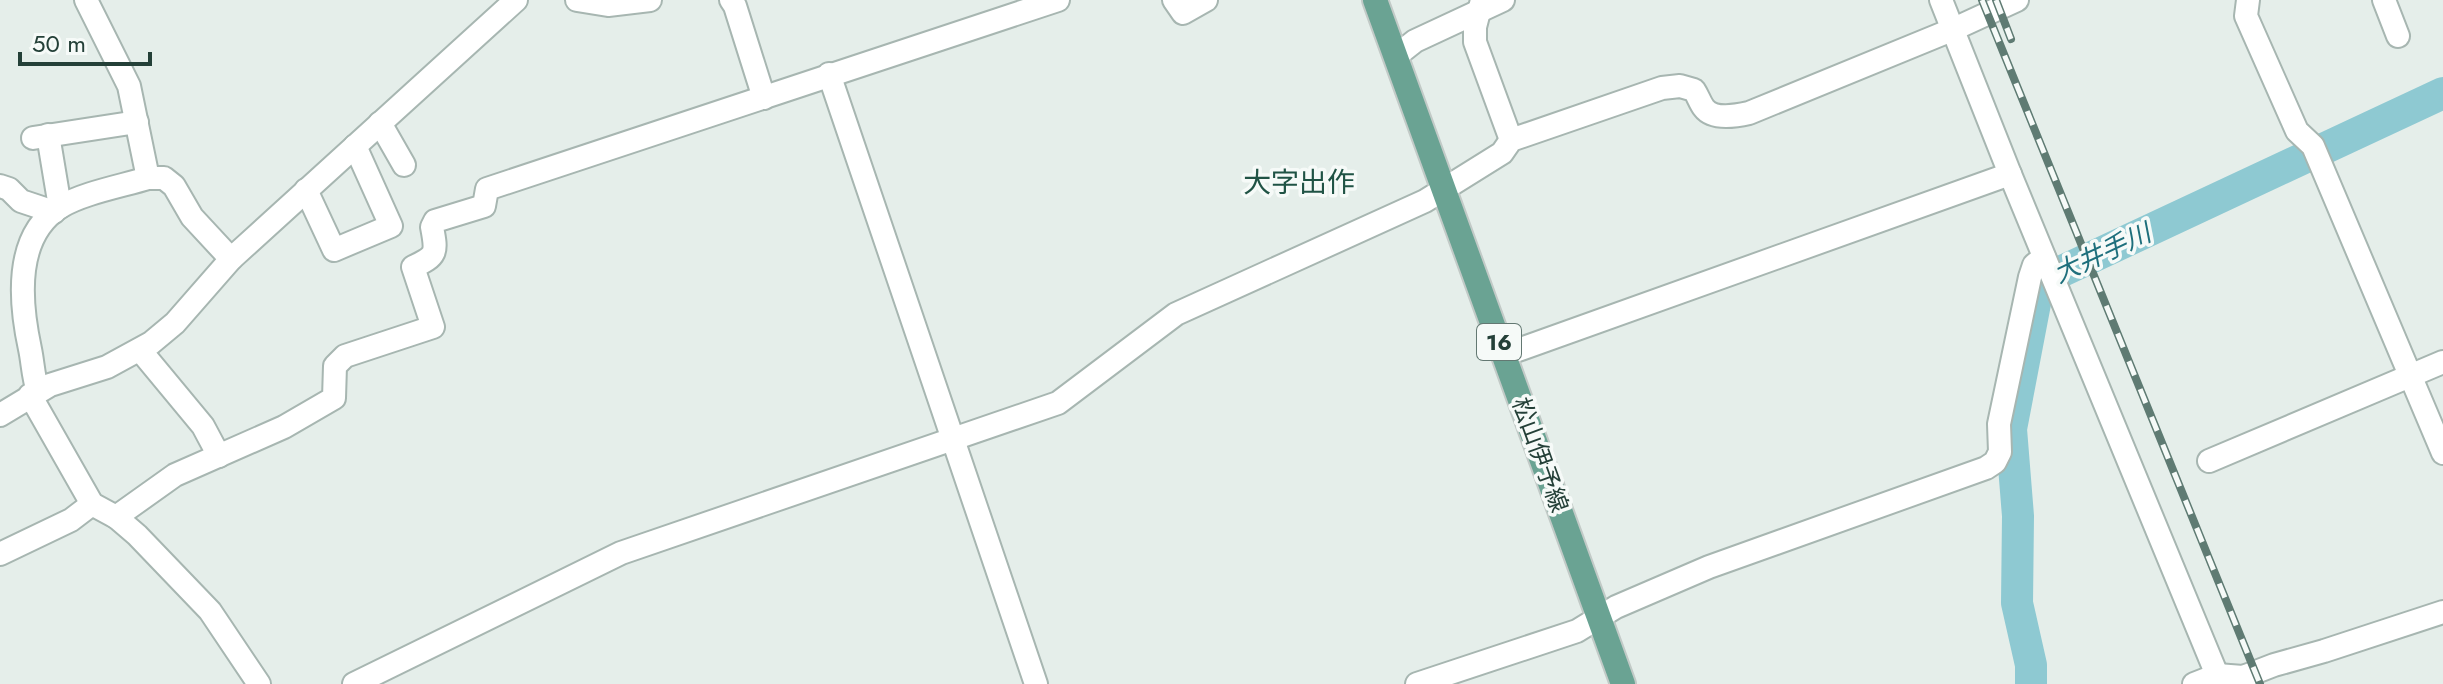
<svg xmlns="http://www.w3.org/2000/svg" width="2443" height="684" viewBox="0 0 2443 684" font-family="Jost,'Noto Sans JP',sans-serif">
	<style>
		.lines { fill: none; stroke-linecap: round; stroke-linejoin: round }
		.river { stroke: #8ec9d2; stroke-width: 32 }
		.minor-casing { stroke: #a7b6b1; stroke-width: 26 }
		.major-casing { stroke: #c2cac7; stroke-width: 28 }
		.minor { stroke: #fff; stroke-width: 22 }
		.major { stroke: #6aa393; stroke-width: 24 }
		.rail-casing { stroke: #5f7b73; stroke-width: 8 }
		.rail { stroke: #f6faf8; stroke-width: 5; stroke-dasharray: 15; stroke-linecap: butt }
		.labels { text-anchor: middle; stroke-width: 7; stroke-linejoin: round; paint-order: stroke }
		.shield { fill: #f6faf8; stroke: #637872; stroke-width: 2 }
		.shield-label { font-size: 22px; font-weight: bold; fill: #244038 }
		.street-label { font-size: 24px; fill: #244038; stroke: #f6faf8 }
		.water-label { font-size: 26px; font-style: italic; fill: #1e6f7c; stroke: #f6faf8 }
		.quarter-label { font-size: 28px; fill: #205345; stroke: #f6faf8 }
	</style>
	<rect width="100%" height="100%" fill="#e5eeea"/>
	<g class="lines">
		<!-- river -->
		<polyline class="river" points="2031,684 2031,665 2017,603 2018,516 2011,429 2037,293 2043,280 2443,93"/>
		<!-- minor casing -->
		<g class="minor-casing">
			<g id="minor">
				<polyline points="86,0 129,86 148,178 164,178 174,186 192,217 231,259"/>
				<polyline points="577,0 608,5 650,0"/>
				<polyline points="731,0 735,6 764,98"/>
				<polyline points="1174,0 1183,13 1206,0"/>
				<polyline points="1482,0 1475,27 1475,42 1511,140"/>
				<polyline points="1941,0 2010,174 2217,675"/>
				<polyline points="2248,0 2246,16 2297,131 2313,146 2443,453"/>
				<polyline points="2384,0 2398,36"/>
				<polyline points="1396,56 1415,41 1503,0"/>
				<polyline points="829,74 1036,684"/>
				<polyline points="380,123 404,165"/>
				<polyline points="48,135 60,207"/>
				<polyline points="33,138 137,122"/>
				<polyline points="0,186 9,189 21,201 54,212"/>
				<polyline points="306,190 334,250 391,226 355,146"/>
				<polyline points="140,350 203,426 219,456"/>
				<polyline points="1504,355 2010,174"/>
				<path d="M38 391C33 377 33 363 30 349 20 303 13 237 60 207 83 193 122 186 148 178"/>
				<polyline points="30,395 92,504 116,517 137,535 210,611 259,684"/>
				<polyline points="0,415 50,385 107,367 151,343 175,323 231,259 516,0"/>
				<polyline points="2209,461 2443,362"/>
				<path d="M116 517 175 475 284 427 334 398 335 366 345 356 433 327 413 267C437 256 437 253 432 227L435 221 484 206 487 189 1058 0"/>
				<polyline points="0,554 71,520 92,504"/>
				<path d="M354 684 621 553 1058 403 1176 314 1425 201 1502 153 1511 140 1662 88 1680 86 1694 90C1698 96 1700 103 1704 108 1713 120 1736 116 1749 113L1954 29 2017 0"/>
				<polyline points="1417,684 1577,631 1616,607 1709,567 1986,468 1995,462 2000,452 1999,424 2030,277 2034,265 2044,257"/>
				<polyline points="2194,684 2217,675 2243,677 2274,665 2324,651 2443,612"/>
			</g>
		</g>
		<!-- major casing -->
		<g class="major-casing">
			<polyline id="major" points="1375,0 1623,684"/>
		</g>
		<!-- minor -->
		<use href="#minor" class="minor"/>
		<!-- major -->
		<use href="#major" class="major"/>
		<!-- rail casing -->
		<g class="rail-casing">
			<g id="rail">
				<polyline points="1982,0 2260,684"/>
				<polyline points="1996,0 2011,39"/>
			</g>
		</g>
		<!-- rail -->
		<use href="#rail" class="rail"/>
	</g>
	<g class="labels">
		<!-- shield labels -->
		<rect class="shield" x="1477" y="324" width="44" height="36" rx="6"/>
		<g class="shield-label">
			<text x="1499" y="350">16</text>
		</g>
		<!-- street labels -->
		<g class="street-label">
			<text transform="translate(1540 455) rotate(70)" y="8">松山伊予線</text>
		</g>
		<!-- water labels -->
		<g class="water-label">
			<text transform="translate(2102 253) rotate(-25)" y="9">大井手川</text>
		</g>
		<!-- quarter labels -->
		<g class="quarter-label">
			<text x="1299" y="192">大字出作</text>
		</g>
	</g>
	<!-- scale -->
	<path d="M20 52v12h130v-12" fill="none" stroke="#244038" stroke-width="4"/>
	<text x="32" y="52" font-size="24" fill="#244038" stroke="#f6faf8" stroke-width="6" paint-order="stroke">50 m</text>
</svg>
